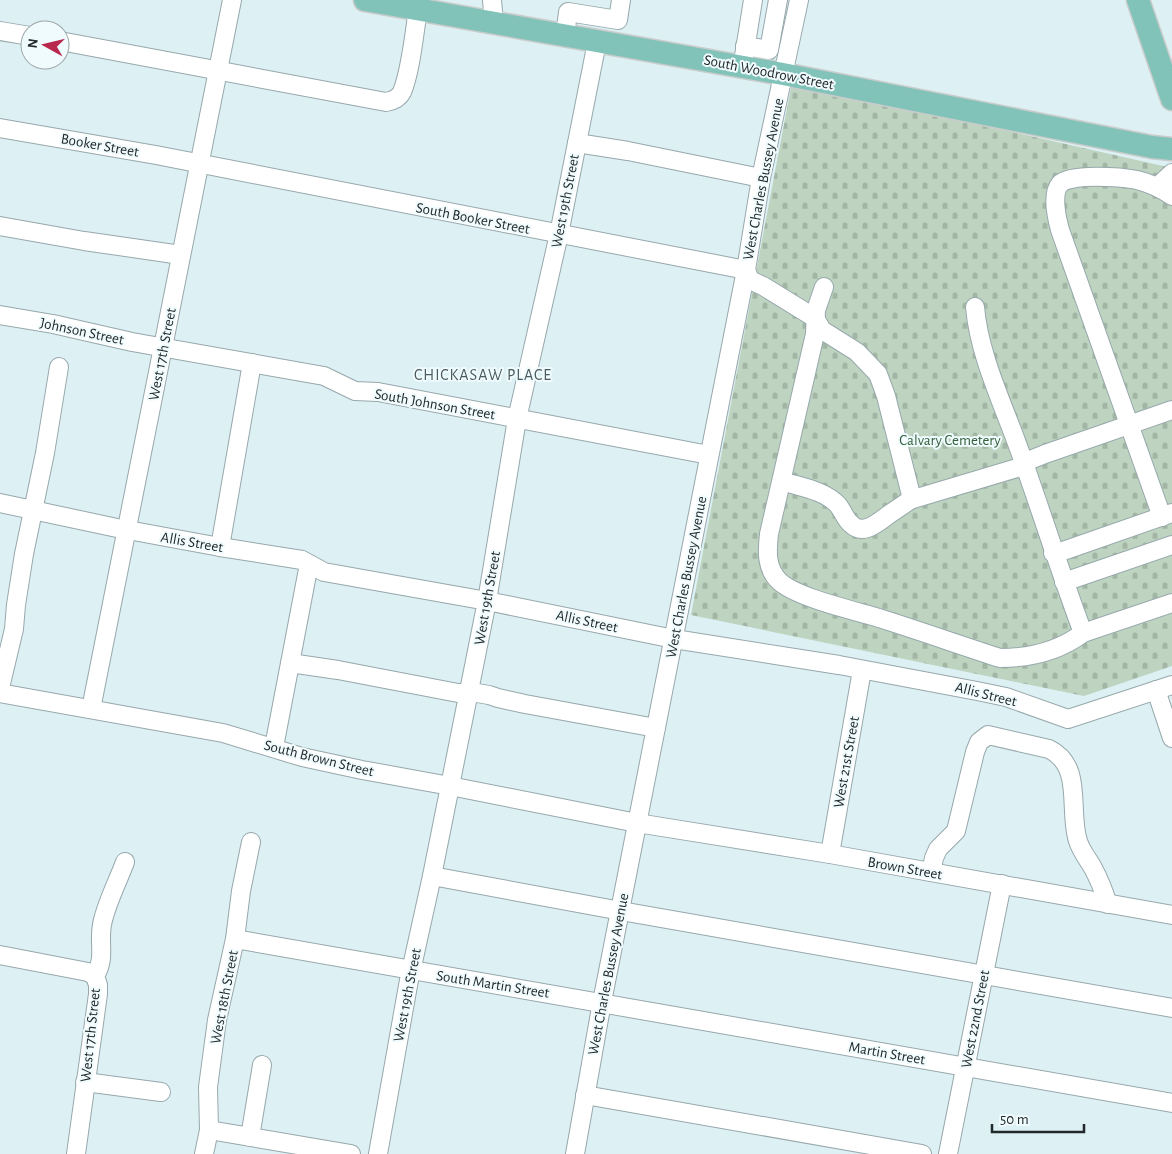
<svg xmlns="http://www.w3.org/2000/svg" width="1172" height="1154" viewBox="0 0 1172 1154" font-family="'Alegreya Sans',sans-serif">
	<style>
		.cemetery { fill: url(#cemetery-stones) }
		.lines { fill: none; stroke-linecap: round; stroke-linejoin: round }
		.minor-casing { stroke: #97a8ac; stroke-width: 20 }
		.major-casing { stroke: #cacccc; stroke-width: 25 }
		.minor { stroke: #fff; stroke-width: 18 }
		.major { stroke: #81c3b9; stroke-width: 22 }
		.labels { text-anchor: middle; stroke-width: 4; stroke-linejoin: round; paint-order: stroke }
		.street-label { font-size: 15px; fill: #22292a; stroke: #f0fbfe }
		.park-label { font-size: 15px; fill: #34613b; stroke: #f0fbfe }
		.neighbourhood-label { font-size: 16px; letter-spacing: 1px; fill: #4a5a5d; stroke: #f0fbfe }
	</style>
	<defs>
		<pattern id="cemetery-stones" width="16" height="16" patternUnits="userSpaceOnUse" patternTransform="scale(1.25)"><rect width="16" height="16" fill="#bed4c0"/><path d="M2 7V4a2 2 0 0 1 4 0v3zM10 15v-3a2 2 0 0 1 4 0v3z" fill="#a3b6a5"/></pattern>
	</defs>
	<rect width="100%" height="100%" fill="#ddf0f3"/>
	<!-- cemetery -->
	<polygon class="cemetery" points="792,82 1172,168 1172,666 1084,696 691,615"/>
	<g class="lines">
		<!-- minor casing -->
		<g class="minor-casing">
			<g id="minor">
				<polyline points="492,0 494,23"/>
				<polyline points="0,31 30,36"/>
				<polyline points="565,36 568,12 618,20 621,0"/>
				<path d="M60 41 386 102C392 101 399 98 402 92 411 70 414 34 418 10"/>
				<polyline points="745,46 769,50 778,0"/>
				<polyline points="744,56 753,0"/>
				<path d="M0 128 156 155 746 270 750 280 763 286 815 318 822 330 857 352 878 374 886 396 911 495 910 500C903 505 897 509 891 513 879 521 864 537 851 524 845 519 843 511 838 505 824 490 800 487 782 481"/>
				<polyline points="577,143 628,151 761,178"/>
				<polyline points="1157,187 1172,173"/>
				<polyline points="0,226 84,241 181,255"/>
				<path d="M824 287 816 310 815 334 769 534C767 551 766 568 779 581 795 597 855 611 879 618 920 631 960 645 1000 658 1030 658 1059 651 1083 633L1172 603"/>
				<path d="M975 307C979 355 1003 404 1019 449 1041 510 1060 572 1083 633"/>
				<polyline points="0,315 53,324 132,342 324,376 355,391 378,392 709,455"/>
				<polyline points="910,500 1017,468 1030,460 1045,454 1172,410"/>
				<polyline points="0,503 117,528 220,547 302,560 324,572 487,601 674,639 839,665 977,691 1006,697 1068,719 1172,685"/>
				<path d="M1162 517 1060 230C1057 219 1051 194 1060 184 1070 173 1122 177 1137 180 1149 183 1162 189 1172 196"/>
				<polyline points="220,547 252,363"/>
				<polyline points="1053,553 1063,551 1172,513"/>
				<polyline points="1064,582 1172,545"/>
				<polyline points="290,663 338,670 458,693 477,693 489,695 498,698 525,704 656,728"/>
				<polyline points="0,688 14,629 16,605 24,554 45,453 59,367"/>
				<polyline points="1156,690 1172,738"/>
				<polyline points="0,693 223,733 302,757 362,770 450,786 637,823 830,854 1172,915"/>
				<polyline points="91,709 232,0"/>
				<polyline points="274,747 309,564"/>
				<polyline points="830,854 862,670"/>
				<path d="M931 872 934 858 938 849 956 831 975 752 979 742 988 735 1049 749C1084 766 1068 811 1078 841 1081 851 1088 859 1093 868 1099 879 1104 892 1108 904"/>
				<polyline points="432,876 621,911 1172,1008"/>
				<polyline points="235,939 1172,1103"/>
				<polyline points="0,955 88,972 95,976"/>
				<polyline points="85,1082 161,1092"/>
				<polyline points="585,1095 922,1154"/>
				<polyline points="209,1130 351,1154"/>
				<polyline points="250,1137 262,1065"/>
				<path d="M76 1154 98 994V985L95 976C107 956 97 942 103 920 108 900 118 881 125 862"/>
				<polyline points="204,1154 209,1130 208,1087 217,1020 235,939 241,891 251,842"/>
				<polyline points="378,1154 409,980 432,876 487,601 517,419 559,234 597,42"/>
				<polyline points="575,1154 602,1002 746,270 761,178 799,0"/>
				<polyline points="948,1154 1002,884"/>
			</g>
		</g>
		<!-- major casing -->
		<g class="major-casing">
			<g id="major">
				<polyline points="365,0 783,74 1152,147 1172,149"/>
				<polyline points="1138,0 1172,99"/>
			</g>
		</g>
		<!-- minor -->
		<use href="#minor" class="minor"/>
		<!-- major -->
		<use href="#major" class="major"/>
	</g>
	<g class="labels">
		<!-- street labels -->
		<g class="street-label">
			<text transform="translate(769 72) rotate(11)" y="5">South Woodrow Street</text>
			<text transform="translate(100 145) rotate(10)" y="5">Booker Street</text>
			<text transform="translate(763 179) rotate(-79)" y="5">West Charles Bussey Avenue</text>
			<text transform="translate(565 201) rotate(-79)" y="5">West 19th Street</text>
			<text transform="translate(473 218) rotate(11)" y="5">South Booker Street</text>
			<text transform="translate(82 331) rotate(12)" y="5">Johnson Street</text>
			<text transform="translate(162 354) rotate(-79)" y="5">West 17th Street</text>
			<text transform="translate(435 404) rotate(10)" y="5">South Johnson Street</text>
			<text transform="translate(192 542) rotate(10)" y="5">Allis Street</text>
			<text transform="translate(686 577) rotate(-79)" y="5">West Charles Bussey Avenue</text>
			<text transform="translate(487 598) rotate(-80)" y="5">West 19th Street</text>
			<text transform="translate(587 621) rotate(12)" y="5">Allis Street</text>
			<text transform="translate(986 694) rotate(14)" y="5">Allis Street</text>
			<text transform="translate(319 758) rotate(14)" y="5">South Brown Street</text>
			<text transform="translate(846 762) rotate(-80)" y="5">West 21st Street</text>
			<text transform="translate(905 868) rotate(10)" y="5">Brown Street</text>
			<text transform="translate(608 974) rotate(-79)" y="5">West Charles Bussey Avenue</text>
			<text transform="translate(493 984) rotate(9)" y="5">South Martin Street</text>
			<text transform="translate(407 995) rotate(-79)" y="5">West 19th Street</text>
			<text transform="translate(224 997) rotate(-79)" y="5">West 18th Street</text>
			<text transform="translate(975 1019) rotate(-79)" y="5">West 22nd Street</text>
			<text transform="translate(90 1035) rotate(-84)" y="5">West 17th Street</text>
			<text transform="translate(887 1053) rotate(10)" y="5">Martin Street</text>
		</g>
		<!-- park labels -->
		<g class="park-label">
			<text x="950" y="445">Calvary Cemetery</text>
		</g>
		<!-- neighbourhood labels -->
		<g class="neighbourhood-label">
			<text x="483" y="380">CHICKASAW PLACE</text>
		</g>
	</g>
	<!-- north arrow -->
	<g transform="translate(45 45) rotate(278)"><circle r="24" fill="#f0fbfe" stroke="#9ea7a9"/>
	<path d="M0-4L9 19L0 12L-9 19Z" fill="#b8274c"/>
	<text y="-8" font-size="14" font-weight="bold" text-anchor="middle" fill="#22292a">N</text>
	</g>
	<!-- scale -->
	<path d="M992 1124v8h92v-8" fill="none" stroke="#22292a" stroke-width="2.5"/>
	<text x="1000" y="1124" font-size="15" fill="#22292a" stroke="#f0fbfe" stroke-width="4" paint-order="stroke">50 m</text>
</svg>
